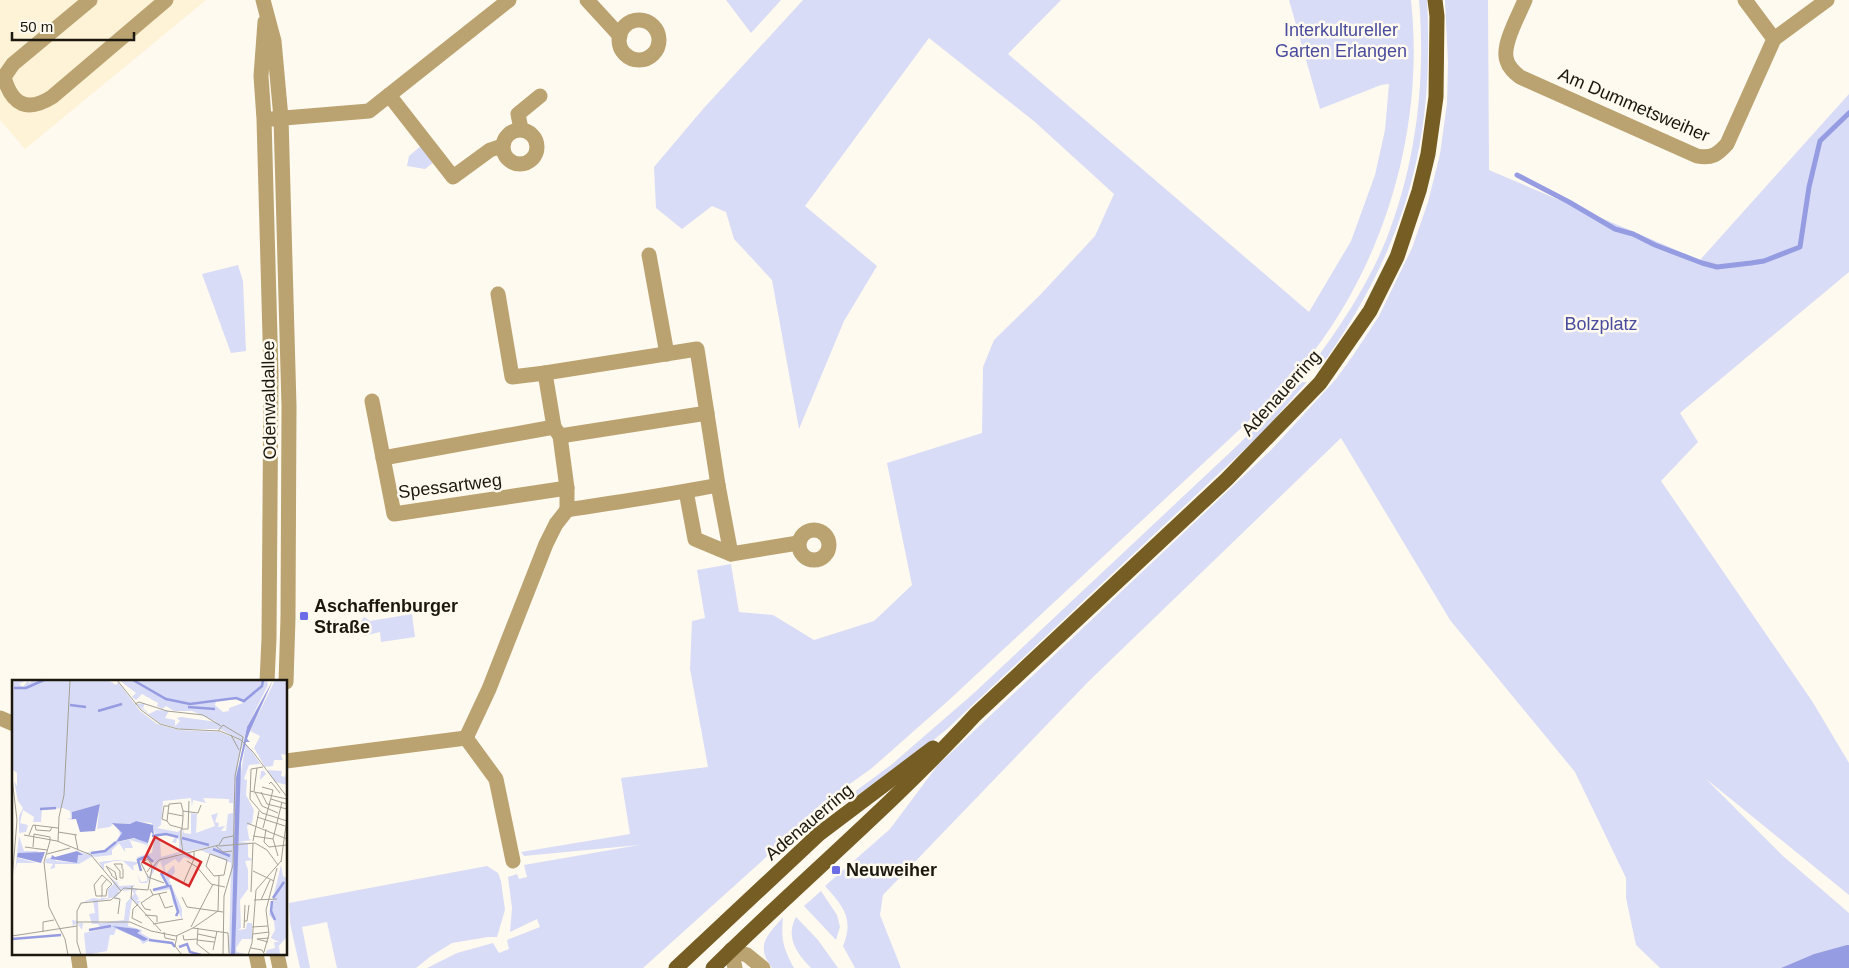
<svg xmlns="http://www.w3.org/2000/svg" width="1849" height="968" viewBox="0 0 1849 968" font-family="Arial,sans-serif">
	<style>
		.built { fill: #fef2d7 }
		.green { fill: #d8dcf6 }
		.water { fill: #959ce1 }
		.lines { fill: none; stroke-linecap: round; stroke-linejoin: round }
		.stream { stroke: #959ce1; stroke-width: 5 }
		.minor { stroke: #baa371; stroke-width: 15 }
		.major { stroke: #755d23; stroke-width: 15 }
		.poi-dot { fill: #6a6de6; stroke: #fffaef; stroke-width: 2 }
		.labels { text-anchor: middle; stroke-width: 5; stroke-linejoin: round; paint-order: stroke }
		.park-label { font-size: 18px; fill: #494c9e; stroke: #fffaef }
		.street-label { font-size: 18px; fill: #1c180f; stroke: #fffaef }
		.poi-label { font-size: 18px; font-weight: bold; fill: #1c180f; stroke: #fffaef; text-anchor: start }
		.inset-river { fill: none; stroke: #959ce1; stroke-width: 2.5 }
		.inset-road { fill: none; stroke: #a4a095; stroke-width: 1 }
		.view { fill: #d62828; fill-opacity: 0.15; stroke: #d62828; stroke-width: 2.5 }
		.inset-edge { fill: none; stroke: #1c180f; stroke-width: 2.5 }
	</style>
	<rect width="100%" height="100%" fill="#fffaef"/>
	<!-- built -->
	<polygon class="built" points="0,0 206,0 25,149 0,120"/>
	<!-- green -->
	<g class="green">
		<polygon points="726,0 781,0 751,33"/>
		<path d="M803 0H1061L1008 54 1309 312 1351 241 1375 175 1385 130 1389 84 1381 85 1320 109 1289 0H1411C1425 128 1385 265 1303 365 1292 379 1279 391 1267 404L949 700 872 768 819 806 762 861 643 968H427L457 953 493 943 499 953 509 949 507 940 540 927 537 919 510 932 512 908 508 877 517 874 519 879 527 877 524 865 639 845 524 856 521 852 630 834 621 778 708 767 690 669 692 621 705 618 697 570 731 564 739 612 773 615 814 640 874 621 912 585 887 463 982 433 983 367 994 340 1040 295 1095 236 1114 194 1035 122 929 38 805 206 877 266 844 321 799 429 772 280 734 239 726 212 712 206 682 229 656 208 654 167 703 109Z"/>
		<path d="M1419 0H1427C1428 16 1428 33 1428 50 1428 172 1390 270 1319 369L1317 358C1344 321 1369 282 1386 240 1416 165 1426 80 1419 0Z"/>
		<path d="M1445 0H1488L1489 170 1700 260 1849 94V272L1680 413 1698 442 1661 481 1812 701 1849 763V895L1705 778 1783 856 1849 913V945L1814 954 1781 968H1660L1636 945 1626 898V878L1575 772 1450 620 1341 438 1088 682 883 895 880 915 901 968H855L843 946C854 919 844 907 825 886L890 829 937 766 1271 450 1336 379 1354 354 1379 316 1412 248 1428 202 1440 154 1447 103 1448 63Z"/>
		<polygon points="422,145 434,162 425,169 407,166 409,156"/>
		<polygon points="238,265 243,281 246,351 231,353 202,274"/>
		<polygon points="1298,382 1307,382 1262,433 947,729 909,760 832,812 830,810 891,765 974,693 1240,443"/>
		<polygon points="412,614 415,637 381,642 380,632 364,636 357,627 364,617 370,621"/>
		<polygon points="487,866 498,873 501,881 505,910 497,937 488,937 452,943 431,956 416,968 337,968 327,922 302,927 310,968 300,968 290,923 289,903"/>
		<polygon points="821,891 837,915 840,927 836,940 804,906"/>
		<path d="M783 917C781 940 783 948 794 968H772C755 945 767 936 783 917Z"/>
		<path d="M796 917 818 940 838 968H811C797 954 785 937 796 917Z"/>
	</g>
	<!-- water -->
	<polygon class="water" points="1847,945 1849,945 1849,968 1781,968 1814,954"/>
	<g class="lines">
		<!-- stream -->
		<polyline class="stream" points="1517,175 1569,202 1615,229 1633,234 1655,245 1702,263 1717,267 1751,263 1764,261 1800,247 1809,187 1820,141 1849,113"/>
		<!-- minor -->
		<g class="minor">
			<path d="M90 0 13 64 4 77C12 106 28 112 52 97L166 0"/>
			<polyline points="263,0 274,41 281,118 289,406 288,618 286,682"/>
			<polyline points="587,0 620,36"/>
			<path d="M1525 0C1519 15 1501 46 1507 61 1509 68 1514 72 1520 77L1697 156C1712 159 1718 154 1727 144L1774 39 1827 0"/>
			<polyline points="1745,0 1774,39"/>
			<circle cx="639" cy="40" r="20"/>
			<polyline points="265,22 261,76 264,119 271,373 269,638 267,682"/>
			<polyline points="389,95 453,177 490,150 502,146"/>
			<polyline points="272,119 369,111 509,0"/>
			<polyline points="521,129 518,114 540,96"/>
			<circle cx="520" cy="147" r="17"/>
			<polyline points="649,255 667,354"/>
			<polyline points="498,294 512,377 545,373"/>
			<polyline points="372,401 394,514 567,488"/>
			<polyline points="560,436 707,413"/>
			<polyline points="383,458 554,427"/>
			<polyline points="567,510 567,488 560,436 554,427 545,373 697,349 718,485"/>
			<circle cx="814" cy="545" r="15"/>
			<polyline points="731,554 798,543"/>
			<polyline points="0,718 14,724"/>
			<path d="M466 738 489 689 546 544 556 524 567 510C617 502 668 495 718 485L731 554 695 539 686 491"/>
			<polyline points="466,738 496,779 513,861"/>
			<polyline points="286,761 466,738"/>
			<polyline points="731,950 747,955 763,968"/>
			<polyline points="731,950 735,968"/>
			<polyline points="78,954 80,968"/>
			<polyline points="256,954 259,968"/>
			<polyline points="277,954 280,968"/>
		</g>
		<!-- major -->
		<g class="major">
			<polyline points="676,968 819,834 933,748"/>
			<path d="M713 968C799 883 893 804 975 715L1227 479 1320 383 1370 311 1397 257 1419 191 1428 154 1436 97 1437 16 1435 0"/>
		</g>
	</g>
	<!-- markers -->
	<g class="poi-dot">
		<rect x="299" y="611" width="10" height="10" rx="2.5"/>
		<rect x="831" y="865" width="10" height="10" rx="2.5"/>
	</g>
	<g class="labels">
		<!-- park labels -->
		<g class="park-label">
			<text x="1341" y="36">Interkultureller<tspan x="1341" dy="21">Garten Erlangen</tspan></text>
			<text x="1601" y="330">Bolzplatz</text>
		</g>
		<!-- street labels -->
		<g class="street-label">
			<text transform="translate(1634 105) rotate(23)" y="6">Am Dummetsweiher</text>
			<text transform="translate(1281 393) rotate(-48)" y="6">Adenauerring</text>
			<text transform="translate(269 400) rotate(-91)" y="6">Odenwaldallee</text>
			<text transform="translate(450 486) rotate(-7)" y="6">Spessartweg</text>
			<text transform="translate(809 822) rotate(-40)" y="6">Adenauerring</text>
		</g>
		<!-- poi labels -->
		<g class="poi-label">
			<text x="314" y="612">Aschaffenburger<tspan x="314" dy="21">Straße</tspan></text>
			<text x="846" y="876">Neuweiher</text>
		</g>
	</g>
	<!-- overview -->
	<g transform="translate(12 680)">
		<rect width="275" height="275" fill="#fffaef"/>
		<path d="M0 0H15L7 4 11 7 16 0 17 3 21 0H96L104 5 106 2 128 31 145 44 167 50 208 52 229 61 208 49H169L147 43 124 24 133 23 131 28 137 34 145 30 157 31 153 38 163 40V46L168 41 165 38 169 37 205 42 180 31H162L154 26 150 29 145 26 146 23 130 14 124 20 120 17 124 13 107 0H255L256 5 235 47 226 83 219 275H217L219 183 188 170 212 164 172 172 169 163 170 172 164 175 178 172 181 180 172 177 167 183 163 179 152 186 154 193 162 185 163 192 157 200 170 229V239L161 223 159 209 141 212 156 206 149 192 152 191 148 181 135 203H128L125 194 129 202 135 201V193L137 197 142 182 138 177 121 186 122 191 111 181H102L92 184V191L87 182 104 180 125 182V177L140 173 143 153 140 143 123 141 119 144 102 143 98 147 85 149 88 124 60 132 62 140 55 139 59 138 58 131 51 128 30 130 29 142H21L22 137 11 130 8 143 16 145 14 152 7 153V136L11 128 6 121 2 101 5 106V93L0 89ZM225 19 231 23 217 28V31L211 32 203 25 204 21ZM179 118 180 127 181 120 194 123 191 118 217 119V123H221V133L216 134 214 151H209L213 146 206 147 207 143 203 142 206 133 199 135 203 146 184 153 185 134 179 133V154L172 153 171 149 169 161V149L166 152 145 148 149 145 151 121ZM149 154 164 156 160 162 164 163 165 158 167 160V172L149 177 148 158H143ZM263 0H275V75L269 74 271 80H262L261 86 253 87 242 68 248 56 238 51ZM234 62V63L247 82 254 94 248 100 249 91H252L248 84 237 85 232 99 235 100 234 115 242 130 240 143 235 146 237 159 240 160 227 162 241 163H236V177L241 180 233 181 236 190V209L228 220 229 248 226 250 234 249 235 243H240V259H230L224 268 225 272 239 275H223L228 98ZM275 88V105L263 102 255 90 270 91 269 96 273 97ZM107 149 109 151 110 154 105 162 125 158 136 163 135 169V165L118 160 121 168H113V172L107 163 100 170V175L83 177 73 172 87 173 99 168 108 155ZM7 156 12 171H25L28 168 24 173H6V178L25 183H5L3 192ZM65 171 81 176 67 184H43V188L38 189 41 184 33 183 34 179 41 177 44 181 65 183ZM269 185 271 196 275 199V257L262 271 267 266 268 275H253L255 270 263 268 262 262H267L259 258 257 261 263 250 262 240 257 235ZM98 197 104 202 118 197 105 202 107 206 123 205 120 208 127 209 123 212 127 219 124 221H129L126 224 131 231 120 219 116 246 130 250 129 253 143 261 138 260 131 264 126 258 104 249 102 255H98L95 271 74 275 72 253 99 247 89 249 86 244H80L77 234 83 233 81 221 72 222 66 228 65 240 67 244 68 243H71L70 250 65 243 61 246 60 240 65 241 66 228 71 222 81 218 89 219V212L90 218H96V209L102 204ZM113 208 110 211 120 210 122 214 114 223 112 240 87 243 86 221 103 217 104 219H109L104 217 109 212H105Z" fill="#d8dcf6" fill-rule="evenodd"/>
		<path d="M261 0 238 51 235 59 238 62H234L229 83 223 275H219L224 98 235 47ZM88 124 83 151 68 152 64 139H60V132ZM124 141 141 145 142 155 139 152 136 163 122 158 104 162 110 153 100 143 118 144ZM65 171 71 175H66L65 183 39 179 40 175 43 177ZM33 172 29 183 5 177 6 173ZM100 246 125 249 128 251 125 253 136 259 132 261Z" fill="#959ce1"/>
		<path class="inset-river" d="M121 0 154 19 178 24 224 18 232 21 250 6 251 0M2 8H14L32 0M58 25 74 27M176 27 203 29M86 31 110 24M28 129 44 128M140 156 154 154 166 157M170 158 197 165M201 169 218 176M79 173 93 171 104 162M129 191 126 180 135 176 141 182M158 205 166 232 164 236M141 210 156 206 149 193M261 218 272 202M260 221 259 231 263 240M77 250 99 246M0 259 49 255M137 260 160 263 163 267M167 267 175 264 178 272 189 275"/>
		<path class="inset-road" d="M105 0 129 30 148 44 166 49 208 51 229 60 241 72 275 117M123 24 127 22 155 31 191 35 209 46M206 51 211 45 231 57 223 96 221 185 212 216 211 275M219 55 227 70M251 87 239 89 238 119 250 133 275 141M257 104 259 102 268 113M250 107 261 110 251 148M238 111 275 119M242 111 245 88M243 112 250 126 266 133M249 112 255 124 275 129M259 119 275 124M171 131 186 133 189 125M156 133 171 136M245 137 273 146M155 141 150 139 152 126H157M235 143 275 159M23 145 24 150 38 151 40 147M254 149 252 162 257 167 275 165M46 152 65 155M12 155 45 161 79 175 109 211M17 155 21 145 46 148M63 155 66 170M241 156 261 159M38 161 32 182 37 227 53 259 56 275M241 161 247 131M46 162 47 137 52 115 58 0M204 166 211 172 220 171M207 166 243 163 255 170 266 185M13 167 35 170M21 167 22 154 38 157V161M171 173 169 159V151L170 149V148L171 138V131L169 123 157 124 155 141 158 145 169 148 170 149H176L177 121M35 174 58 168M198 174 215 180 212 195 202 196 194 186ZM266 176 261 159 270 122M175 181 185 187 199 204 213 207M269 182 275 138M110 189V184H102L108 191V198H111V189M241 191 262 201M135 192 140 185 136 179 129 183 136 197 152 203M90 195 100 204 95 209 94 216H84L82 205ZM99 195 105 200 103 192M100 195 94 186 103 192M0 201 5 140 0 98M171 204 182 179V171M120 206 119 218 149 251M138 209 141 215 155 212M239 212 241 163M147 214 153 228 161 226M90 216V205L95 199M170 217 175 227 211 232M102 218 108 219 106 234M242 220 265 219M249 220 258 200M126 224 121 229 120 238 130 243M139 230 133 229 129 223 141 215M206 231 207 196M133 235 145 236V242M232 241H235L237 225M65 242H118L139 251 164 256 181 248 216 253 217 273M141 244 171 239M179 247 201 204M240 247 256 246M181 248 206 231M186 248 185 264 199 275M232 248 233 225M31 252V242L42 240M152 252 153 258 163 260M186 254 204 258M241 254 257 252M171 255 172 260 185 259M0 256 65 246M165 256 163 266 170 275M185 260 202 262M256 262 245 259 257 258M239 268 250 270 253 275M201 270 205 251M252 272 257 254 254 230 265 188M69 275 65 262V231L69 223 99 220 112 208 136 210 140 188 147 180 207 165 211 158 221 156M236 275 240 263 244 210 269 181"/>
		<path class="view" d="M143 157 189 182 177 206 131 182Z"/>
		<rect width="275" height="275" class="inset-edge"/>
	</g>
	<!-- scale -->
	<path d="M12 32v8h122v-8" fill="none" stroke="#1c180f" stroke-width="2.5"/>
	<text x="20" y="32" font-size="15" fill="#1c180f" stroke="#fffaef" stroke-width="4" paint-order="stroke">50 m</text>
</svg>
